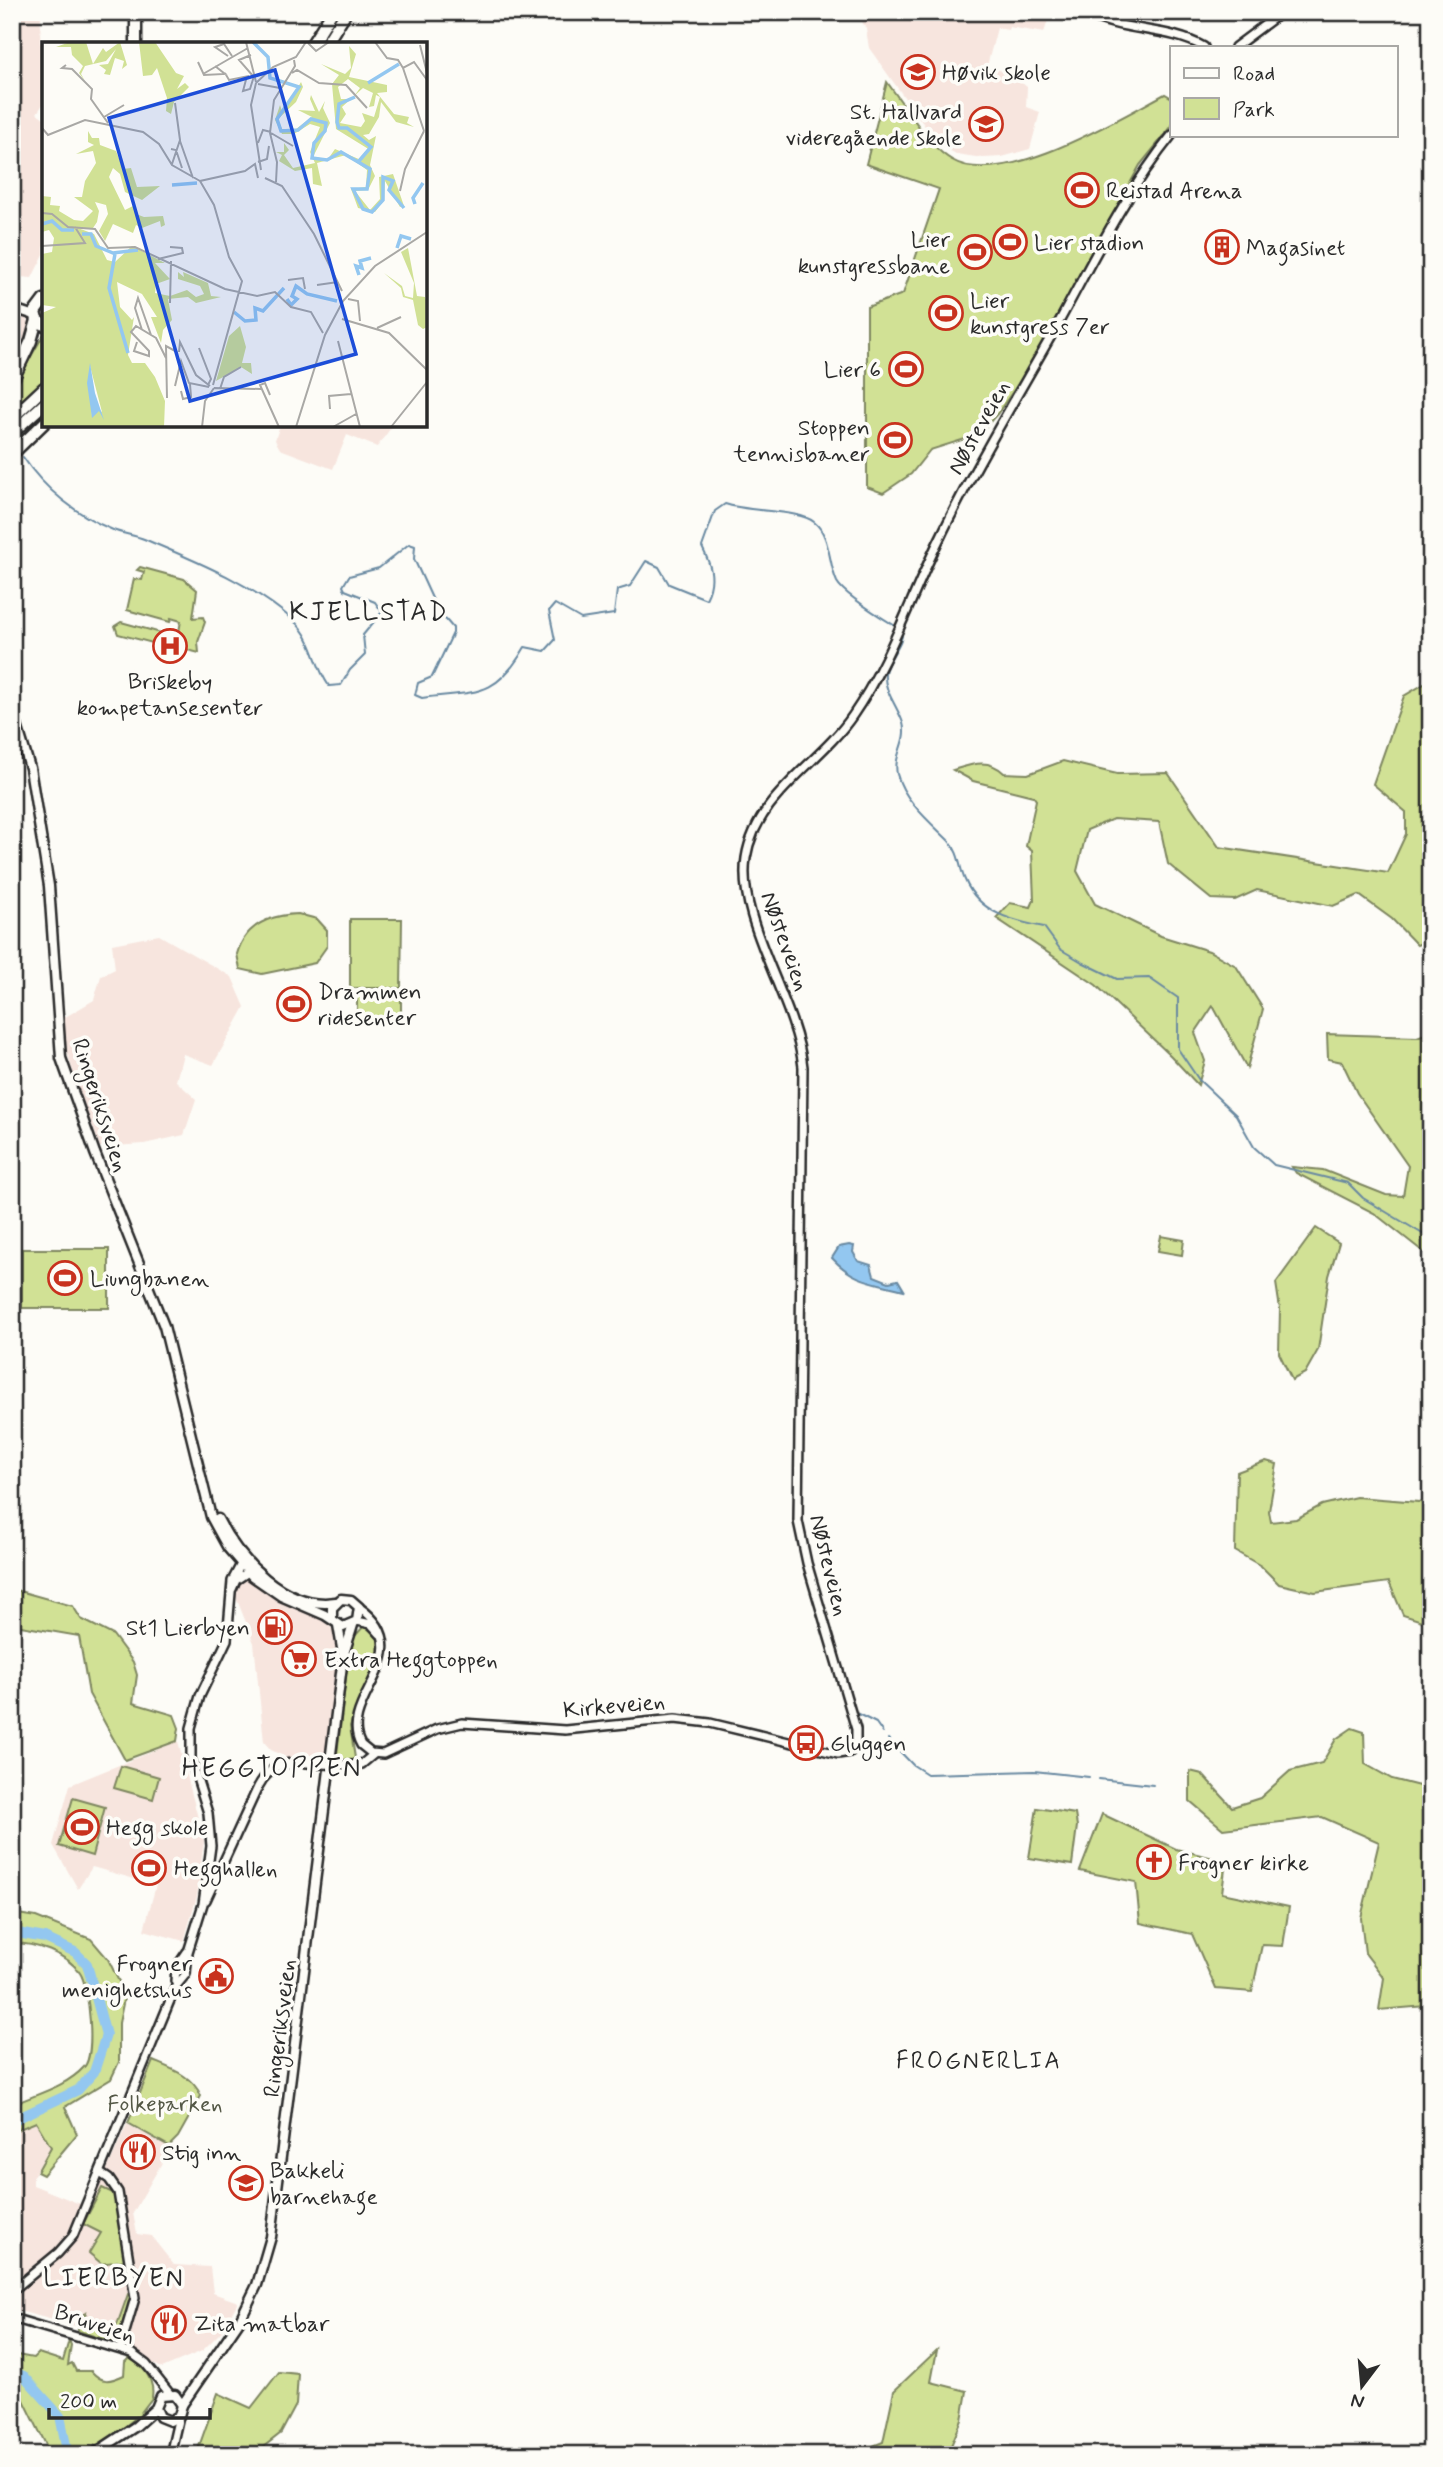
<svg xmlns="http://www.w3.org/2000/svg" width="1443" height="2467" viewBox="0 0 1443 2467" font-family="Mynerve,sans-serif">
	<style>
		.built { fill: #f7e5de }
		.green { fill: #d1e195; stroke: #7e8660; stroke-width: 2 }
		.water { fill: #93c7f0; stroke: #6989a1; stroke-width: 2 }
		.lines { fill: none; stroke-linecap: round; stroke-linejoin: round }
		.stream { stroke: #6989a1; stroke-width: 2 }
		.river { stroke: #93c7f0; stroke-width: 10 }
		.secondary-casing { stroke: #2b2b2b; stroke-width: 12 }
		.primary-casing { stroke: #2b2b2b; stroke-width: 13 }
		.highway-casing { stroke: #2b2b2b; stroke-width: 15 }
		.secondary { stroke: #fdfcf7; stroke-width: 7 }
		.primary { stroke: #fdfcf7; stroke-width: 8 }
		.highway { stroke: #fdfcf7; stroke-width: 10 }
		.secondary-bridge-casing { stroke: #2b2b2b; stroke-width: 12; stroke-linecap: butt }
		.secondary-bridge { stroke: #fdfcf7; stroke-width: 7 }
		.labels { text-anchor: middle; stroke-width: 7; stroke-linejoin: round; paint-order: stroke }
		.poi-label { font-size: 23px; fill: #2b2b2b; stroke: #fdfcf7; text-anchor: start }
		.street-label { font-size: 23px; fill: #2b2b2b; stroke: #fdfcf7 }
		.park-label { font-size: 23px; fill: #545846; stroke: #fdfcf7 }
		.neighbourhood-label { font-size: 24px; letter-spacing: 2px; fill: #2b2b2b; stroke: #fdfcf7 }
		.quarter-label { font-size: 26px; letter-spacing: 2px; fill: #2b2b2b; stroke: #fdfcf7 }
		.inset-river { fill: none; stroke: #93c7f0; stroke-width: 3.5 }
		.inset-road { fill: none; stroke: #a9a8a5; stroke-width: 2 }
		.view { fill: #1d4ed8; fill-opacity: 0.15; stroke: #1d4ed8; stroke-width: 3.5 }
		.inset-edge { fill: none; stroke: #2b2b2b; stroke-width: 3.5 }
	</style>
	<rect width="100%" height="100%" fill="#fdfcf7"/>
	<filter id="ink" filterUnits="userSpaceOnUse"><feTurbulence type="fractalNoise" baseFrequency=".0143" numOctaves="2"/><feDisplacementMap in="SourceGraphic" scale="14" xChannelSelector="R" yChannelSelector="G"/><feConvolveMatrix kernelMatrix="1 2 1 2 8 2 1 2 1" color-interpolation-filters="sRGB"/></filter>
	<g filter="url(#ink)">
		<!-- built -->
		<g class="built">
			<polygon points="12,12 41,12 40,43 44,45 44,103 37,113 44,118 44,254 32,278 20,277 17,263 23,293 18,313 31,323 27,342 12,369"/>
			<polygon points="857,12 1036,12 1039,13 1039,17 1048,20 1044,33 1009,27 1008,30 997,28 987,66 1005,72 1012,73 1013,68 1025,71 1022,83 1027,87 1026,107 1040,112 1030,149 1002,157 983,158 956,154 942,146 932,136 869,48 866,29"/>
			<polygon points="280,425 393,425 377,447 347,435 333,469 280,449 275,440"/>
			<polygon points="159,935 232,977 245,1007 213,1065 183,1054 176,1081 196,1099 184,1135 144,1144 100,1147 76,1082 61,1031 62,1019 94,1000 101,976 115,969 112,944"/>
			<polygon points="246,1577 323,1619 335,1632 339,1654 326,1762 287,1758 271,1750 264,1742 254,1643 234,1592 237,1584"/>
			<polygon points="178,1741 204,1841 197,1896 184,1941 144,1930 156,1885 92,1867 78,1889 53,1845 70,1785"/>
			<polygon points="36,2123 51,2147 33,2176 33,2185 90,2208 127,2124 171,2147 133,2213 137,2234 151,2236 174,2265 210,2267 213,2293 238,2302 222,2331 202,2351 162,2368 75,2326 12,2309 12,2132"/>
		</g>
		<!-- green -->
		<g class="green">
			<path d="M887 82 902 103 911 106 909 113C922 130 933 149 952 160 1002 190 1120 118 1165 94L1172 98V126L1140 165 1030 367 997 414 978 435 930 450 911 474 883 493 867 487V307L903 294 939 189 866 164Z"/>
			<polygon points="44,334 44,380 12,409 12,389"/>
			<polygon points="140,567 184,579 197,590 193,618 203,617 205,622 198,642 199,653 180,648 181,644 177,642 181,621 171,618 170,622 127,610 134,579 142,580 144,572 137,570"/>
			<polygon points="121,622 165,634 161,641 164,646 118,634 115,626"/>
			<path d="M1431 680V939L1417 945 1392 919 1359 895 1333 906 1257 890 1235 900 1211 899 1168 864 1159 822 1113 819 1087 830 1077 871 1095 904 1161 936 1209 951 1236 966 1263 1009 1247 1068 1213 1006 1195 1033 1205 1061 1198 1085 1171 1056 1096 985 996 918 1010 903 1031 907 1034 900 1032 851 1026 846 1036 800 1033 796 973 781 953 770C973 764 988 758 1004 773L1028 774 1063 761 1117 774 1168 773 1219 847 1388 873 1406 834V812L1373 784 1404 696Z"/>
			<path d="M298 914 317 919 327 930V946L315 963 262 974 240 969 237 954C245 925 270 915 298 914Z"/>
			<polygon points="350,919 402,919 401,988 350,988"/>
			<rect x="357" y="996" width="44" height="22"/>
			<polygon points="1431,1032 1431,1258 1374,1213 1296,1173 1292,1167 1323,1170 1386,1195 1403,1196 1408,1166 1357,1093 1342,1062 1328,1059 1327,1034 1417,1037"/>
			<polygon points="1316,1228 1339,1243 1329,1276 1318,1350 1305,1373 1292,1380 1279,1353 1280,1309 1276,1283"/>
			<polygon points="1161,1236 1184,1240 1182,1255 1158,1251"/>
			<rect x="22" y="1249" width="87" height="59"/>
			<polygon points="1266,1461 1277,1464 1269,1511 1271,1522 1296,1519 1322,1505 1356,1497 1431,1503 1431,1624 1403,1615 1389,1582 1315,1592 1279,1584 1261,1566 1235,1551 1237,1472"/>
			<polygon points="12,1589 73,1606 81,1619 113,1635 133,1662 137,1675 133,1703 174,1715 179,1728 177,1741 125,1760 89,1694 79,1636 15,1625 12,1623"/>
			<polygon points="364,1626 378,1636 379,1652 350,1726 355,1758 350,1763 336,1763 349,1651 354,1637"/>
			<polygon points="1352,1728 1364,1732 1365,1764 1392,1779 1431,1789 1431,2009 1426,2006 1379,2010 1384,1978 1365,1953 1361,1918 1379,1842 1322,1817 1223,1829 1190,1801 1190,1771 1202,1774 1232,1807 1260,1798 1290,1771 1322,1763 1336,1739"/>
			<polygon points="121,1766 159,1777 153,1799 114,1788"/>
			<polygon points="73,1798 105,1807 92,1856 59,1846"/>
			<polygon points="1037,1808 1075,1814 1077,1826 1072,1865 1029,1858"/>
			<polygon points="1102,1814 1176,1849 1226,1861 1222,1893 1289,1907 1283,1946 1262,1945 1252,1992 1216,1989 1192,1934 1140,1923 1136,1882 1080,1871"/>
			<path d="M12 1913 36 1917 91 1939 108 1959 125 1994 119 2023V2062L111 2079 65 2107 77 2134 43 2175 37 2172 51 2147 36 2122 12 2132V2105C36 2094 66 2087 84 2067 96 2055 89 1986 80 1973 67 1953 34 1943 12 1943Z"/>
			<path d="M153 2061C172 2069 193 2076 201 2096L178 2137 169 2146 128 2123Z"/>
			<polygon points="102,2188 113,2193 115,2200 126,2260 102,2264 89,2253 101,2233 83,2224"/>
			<polygon points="128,2294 131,2298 117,2340 112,2342 78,2331 79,2316 86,2313 83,2324 110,2330 117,2325"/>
			<path d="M69 2340 71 2345 68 2365 72 2363 76 2371H91C102 2383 109 2382 124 2375L125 2362 129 2358C144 2367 155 2380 152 2398L139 2415 122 2429 113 2455H41L49 2451 24 2400 12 2396V2354L33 2358 38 2353 63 2361Z"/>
			<polygon points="937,2350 931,2382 967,2391 962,2420 947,2455 850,2455 883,2442 894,2391"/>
			<polygon points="279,2372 298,2374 296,2405 281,2433 253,2455 196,2455 218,2393 251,2408"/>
		</g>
		<!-- water -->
		<path class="water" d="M849 1245 854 1246 853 1252 858 1261 871 1265 874 1276 889 1282 898 1280 904 1290C874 1282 854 1282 832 1258L839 1247Z"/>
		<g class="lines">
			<!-- stream -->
			<g class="stream">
				<path d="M23 457C44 489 78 516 113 530 123 534 134 535 144 539 196 561 251 583 294 621 314 639 314 665 329 686L341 685 350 670 365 655 363 635 382 612 375 602 345 590 343 586 349 576 379 568 409 544 415 546 414 559 436 607"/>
				<path d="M441 614 453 628V633L432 677 418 683 415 695 422 698C473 691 495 700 525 647L545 651 555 640 549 611 555 604 581 619 614 614 617 590 630 586 646 561 659 567 669 584 706 599C716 580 711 565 702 547L715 511 725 504C748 512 801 510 814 522 831 536 828 563 837 582 844 595 884 619 897 627"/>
				<path d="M902 630C905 642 887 659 885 673 883 690 898 707 903 723 908 741 893 755 897 774 904 801 931 823 949 841 960 853 959 867 965 880 979 913 1013 921 1044 927L1060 949 1082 962 1117 979 1149 978 1178 998V1049L1199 1080 1236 1115 1254 1147 1274 1165 1348 1183 1363 1198 1431 1239"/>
				<polyline points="858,1714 876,1723 883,1733"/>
				<polyline points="888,1739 913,1765 927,1774 1034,1771 1089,1777"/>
				<polyline points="1099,1779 1153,1785"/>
			</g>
			<!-- river -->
			<g class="river">
				<polyline points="12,1932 45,1938 75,1952 87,1964 106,2035 94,2072 78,2090 12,2121"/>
				<polyline points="12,2371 24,2376 60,2416 68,2455"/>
			</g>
			<!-- secondary casing -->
			<g class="secondary-casing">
				<g id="secondary">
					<path d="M1083 12C1123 33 1167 26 1204 47"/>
					<polyline points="1235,47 1282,12"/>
					<polyline points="12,308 36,316"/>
					<path d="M359 1607C425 1654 335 1700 361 1745L371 1753 383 1754 437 1729 462 1723 565 1730 675 1719 710 1723 838 1754 850 1752 856 1746V1729L807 1563 798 1521 803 1067C796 1000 736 921 746 858 756 795 820 764 853 715 889 663 910 599 938 542 974 467 1018 395 1059 322 1094 258 1126 192 1172 135"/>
					<polyline points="357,1621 371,1624 380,1634"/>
					<polyline points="355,1765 362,1764 374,1754"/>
					<path d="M206 1900 258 1787C272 1761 290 1761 317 1764"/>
					<polyline points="175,1981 176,1968 187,1952"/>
					<polyline points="100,2173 109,2179 118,2192 135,2298 120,2349"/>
					<polyline points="12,2291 58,2253 73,2236 176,1986 186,1974 188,1952 203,1904 211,1846 208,1813 191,1759 191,1728 200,1696 227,1640 232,1581 241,1564 249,1564 248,1572 236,1580 232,1589"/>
					<polyline points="12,2318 131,2353 146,2364 170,2394"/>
					<polyline points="170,2455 179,2416"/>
				</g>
			</g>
			<!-- primary casing -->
			<g class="primary-casing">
				<g id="primary">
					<polyline points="12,709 30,768 49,886 61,1058 95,1153 164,1326 211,1517 228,1548 252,1576 281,1596 325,1615 343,1627 357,1621 359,1607 351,1600 341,1599 332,1608 332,1619"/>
					<path d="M218 1519C239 1560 285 1610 336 1602"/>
					<polyline points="338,1625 343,1654"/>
					<polyline points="182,2405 240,2320 257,2285 271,2237 343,1657 353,1625"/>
					<polyline points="92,2455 136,2426 156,2408 161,2396 175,2395 182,2405 179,2416 170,2421 160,2417 156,2408"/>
				</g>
			</g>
			<!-- highway casing -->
			<g class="highway-casing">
				<g id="highway">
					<polyline points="136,12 136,44"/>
					<polyline points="312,44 332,12"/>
					<polyline points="326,44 346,12"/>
					<polyline points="44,300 35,312 37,320 44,325"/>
					<polyline points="12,381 31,341 37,320"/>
					<polyline points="12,418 44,388"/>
					<polyline points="12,433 44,404"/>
					<polyline points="12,454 44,423"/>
				</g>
			</g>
			<!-- secondary -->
			<use href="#secondary" class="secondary"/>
			<!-- primary -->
			<use href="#primary" class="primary"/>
			<!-- highway -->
			<use href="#highway" class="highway"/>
			<!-- secondary-bridge casing -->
			<g class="secondary-bridge-casing">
				<polyline id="secondary-bridge" points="317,1764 355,1765"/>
			</g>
			<!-- secondary-bridge -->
			<use href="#secondary-bridge" class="secondary-bridge"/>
		</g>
	</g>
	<!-- icons -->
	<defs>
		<g id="school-ring" transform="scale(1.75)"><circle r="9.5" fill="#fdfcf7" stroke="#c8321e" stroke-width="1.5"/><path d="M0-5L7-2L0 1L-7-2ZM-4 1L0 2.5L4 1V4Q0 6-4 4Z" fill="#c8321e"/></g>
		<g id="stadium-ring" transform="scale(1.75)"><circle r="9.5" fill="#fdfcf7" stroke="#c8321e" stroke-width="1.5"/><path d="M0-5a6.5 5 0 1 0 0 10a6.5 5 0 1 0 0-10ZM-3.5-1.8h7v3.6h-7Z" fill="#c8321e"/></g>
		<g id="building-ring" transform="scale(1.75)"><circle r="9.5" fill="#fdfcf7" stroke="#c8321e" stroke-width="1.5"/><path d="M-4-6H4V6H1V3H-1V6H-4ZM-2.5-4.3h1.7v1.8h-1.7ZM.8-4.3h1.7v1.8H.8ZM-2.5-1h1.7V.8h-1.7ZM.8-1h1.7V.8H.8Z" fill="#c8321e"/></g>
		<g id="hospital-ring" transform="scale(1.75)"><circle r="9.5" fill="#fdfcf7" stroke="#c8321e" stroke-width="1.5"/><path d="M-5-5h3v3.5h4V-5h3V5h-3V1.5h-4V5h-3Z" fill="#c8321e"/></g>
		<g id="fuel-ring" transform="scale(1.75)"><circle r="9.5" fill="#fdfcf7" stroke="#c8321e" stroke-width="1.5"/><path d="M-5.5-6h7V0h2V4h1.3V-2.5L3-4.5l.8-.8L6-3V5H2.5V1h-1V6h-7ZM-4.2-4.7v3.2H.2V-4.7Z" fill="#c8321e"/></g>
		<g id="supermarket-ring" transform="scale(1.75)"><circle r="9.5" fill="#fdfcf7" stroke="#c8321e" stroke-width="1.5"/><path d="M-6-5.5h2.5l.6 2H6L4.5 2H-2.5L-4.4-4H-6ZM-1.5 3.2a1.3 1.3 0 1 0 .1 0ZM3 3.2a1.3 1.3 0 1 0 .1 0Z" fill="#c8321e"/></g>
		<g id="bus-ring" transform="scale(1.75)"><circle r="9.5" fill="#fdfcf7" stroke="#c8321e" stroke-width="1.5"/><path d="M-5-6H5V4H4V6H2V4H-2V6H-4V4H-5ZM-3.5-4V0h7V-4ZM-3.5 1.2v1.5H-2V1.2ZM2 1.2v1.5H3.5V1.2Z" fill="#c8321e"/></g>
		<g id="church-ring" transform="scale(1.75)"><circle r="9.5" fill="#fdfcf7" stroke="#c8321e" stroke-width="1.5"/><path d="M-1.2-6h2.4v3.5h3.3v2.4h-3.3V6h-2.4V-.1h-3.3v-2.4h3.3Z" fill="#c8321e"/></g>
		<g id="civic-ring" transform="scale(1.75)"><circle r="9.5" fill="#fdfcf7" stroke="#c8321e" stroke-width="1.5"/><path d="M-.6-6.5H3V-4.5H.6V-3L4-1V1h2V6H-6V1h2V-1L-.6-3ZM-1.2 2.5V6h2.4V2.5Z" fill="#c8321e"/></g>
		<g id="restaurant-ring" transform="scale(1.75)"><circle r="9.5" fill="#fdfcf7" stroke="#c8321e" stroke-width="1.5"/><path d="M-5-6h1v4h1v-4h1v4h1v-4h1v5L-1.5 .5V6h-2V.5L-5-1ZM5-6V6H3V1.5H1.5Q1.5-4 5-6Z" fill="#c8321e"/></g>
	</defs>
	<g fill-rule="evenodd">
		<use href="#school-ring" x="918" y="72"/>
		<use href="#school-ring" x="986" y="124"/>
		<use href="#stadium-ring" x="1082" y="190"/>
		<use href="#stadium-ring" x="1010" y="242"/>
		<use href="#building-ring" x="1222" y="247"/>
		<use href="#stadium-ring" x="975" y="252"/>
		<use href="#stadium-ring" x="946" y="313"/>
		<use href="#stadium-ring" x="906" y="369"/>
		<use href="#stadium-ring" x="895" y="440"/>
		<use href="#hospital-ring" x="170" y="646"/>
		<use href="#stadium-ring" x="294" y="1004"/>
		<use href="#stadium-ring" x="65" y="1278"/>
		<use href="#fuel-ring" x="275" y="1627"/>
		<use href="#supermarket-ring" x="299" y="1659"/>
		<use href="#bus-ring" x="806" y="1743"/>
		<use href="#stadium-ring" x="82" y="1827"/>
		<use href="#church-ring" x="1154" y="1862"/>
		<use href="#stadium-ring" x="149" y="1868"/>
		<use href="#civic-ring" x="216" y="1976"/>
		<use href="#restaurant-ring" x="138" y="2152"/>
		<use href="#school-ring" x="246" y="2183"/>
		<use href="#restaurant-ring" x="169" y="2323"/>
	</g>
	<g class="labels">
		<!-- poi labels -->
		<g class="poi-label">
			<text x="942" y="80">Høvik skole</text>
			<text x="962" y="119" text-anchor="end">St. Hallvard<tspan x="962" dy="26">videregående skole</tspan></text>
			<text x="1106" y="198">Reistad Arena</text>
			<text x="950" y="247" text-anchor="end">Lier<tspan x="950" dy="26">kunstgressbane</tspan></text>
			<text x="1034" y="250">Lier stadion</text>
			<text x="1246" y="255">Magasinet</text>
			<text x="970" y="308">Lier<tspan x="970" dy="26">kunstgress 7er</tspan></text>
			<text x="881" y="377" text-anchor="end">Lier 6</text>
			<text x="870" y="435" text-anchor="end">Stoppen<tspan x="870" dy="26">tennisbaner</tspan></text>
			<text x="170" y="689" text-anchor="middle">Briskeby<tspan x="170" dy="26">kompetansesenter</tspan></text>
			<text x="318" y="999">Drammen<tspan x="318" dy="26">ridesenter</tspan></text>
			<text x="90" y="1286">Liungbanen</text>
			<text x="250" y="1635" text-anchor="end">St1 Lierbyen</text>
			<text x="324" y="1667">Extra Heggtoppen</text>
			<text x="830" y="1751">Gluggen</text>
			<text x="106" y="1835">Hegg skole</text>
			<text x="1178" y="1870">Frogner kirke</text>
			<text x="174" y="1876">Hegghallen</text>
			<text x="192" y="1971" text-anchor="end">Frogner<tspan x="192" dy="26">menighetshus</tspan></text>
			<text x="162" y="2160">Stig inn</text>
			<text x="270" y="2178">Bakkeli<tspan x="270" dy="26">barnehage</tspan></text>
			<text x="194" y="2331">Zita matbar</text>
		</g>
		<!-- street labels -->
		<g class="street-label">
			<text transform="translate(978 427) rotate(-61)" y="8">Nøsteveien</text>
			<text transform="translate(786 941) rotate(70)" y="8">Nøsteveien</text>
			<text transform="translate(101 1105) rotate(72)" y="8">Ringeriksveien</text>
			<text transform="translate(830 1565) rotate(76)" y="8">Nøsteveien</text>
			<text transform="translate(614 1705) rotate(-5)" y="8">Kirkeveien</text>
			<text transform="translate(279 2028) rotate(-83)" y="8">Ringeriksveien</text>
			<text transform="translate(95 2323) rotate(18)" y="8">Bruveien</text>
		</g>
		<!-- park labels -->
		<g class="park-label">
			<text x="165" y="2111">Folkeparken</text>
		</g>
		<!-- neighbourhood labels -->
		<g class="neighbourhood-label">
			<text x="979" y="2068">FROGNERLIA</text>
		</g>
		<!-- quarter labels -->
		<g class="quarter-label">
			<text x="369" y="620">KJELLSTAD</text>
			<text x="272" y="1776">HEGGTOPPEN</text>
			<text x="114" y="2286">LIERBYEN</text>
		</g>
	</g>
	<!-- overview -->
	<g transform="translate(42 42)">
		<rect width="385" height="385" fill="#fdfcf7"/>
		<path d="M28 0H44L51 22 61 6 64 10 78 0 85 23 80 27 82 19 73 16 68 33 62 32 64 28 57 23 66 22 74 7 64 19 43 24 39 32 43 39 37 31 41 24 30 13 29 5H14ZM97 0H113L134 31 142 34 135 47 143 41 147 45 132 60 129 72 124 69 125 56 115 26 110 33 101 34ZM307 4 314 12 307 35 345 43V50L335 51 352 72 367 75 365 81 372 85 354 80 339 60 337 75 327 92 321 93 327 98 334 94 328 123 333 134 326 148 313 149 328 168 338 157 337 135 351 132 362 164 358 165 343 139 342 158 333 170 316 166 309 147 324 145 325 128 304 113 275 121 280 144 271 142 270 126 253 129 237 119 240 113 234 110H242V101L247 108 242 113 251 126 273 121 268 110 278 85 268 82 252 92H240L233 78 238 63 240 69 244 66 259 40 261 45 254 60 236 77 240 87H254L270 75 256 68 273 69 268 57 269 53 277 70 283 59 281 66 288 81 271 115 286 117 293 107 319 118 328 108 294 87 290 42 297 33 279 22 303 32 309 26ZM306 37 318 46 310 57H299L296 45ZM321 46 331 51 327 65 332 64 334 53 338 55 332 75 320 71 323 79 319 85 298 81 304 72 300 65ZM46 89 50 96H57L58 103 74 109 81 127 89 126 95 145 118 144 100 158 83 150 78 132 71 126 67 135 83 168 91 164 94 172 102 175 121 174 123 183 119 185 118 179 100 186 94 183 91 191 71 182 63 199 57 189 66 172 64 163 53 160 57 169 55 180 51 186H36L52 192 65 218 73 220 90 204 123 221H113L128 237 114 242 113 251 128 254 145 248 154 255 162 252 158 244 136 237V230L142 235 141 230 166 241 169 254 179 255 154 261 146 255 126 257 130 278 121 288 119 301 109 275H115L100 252 75 240 78 265 90 278 92 275 86 313 90 321H103L113 335 123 359 122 385H0V271L14 265 0 263V212L10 210 12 196 7 188 0 190V154L9 155 8 163 18 164 17 169 32 178 41 179 51 169 32 155H40L43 139 54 121 51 109 34 112 52 103 46 100ZM48 324 60 370 55 366 50 375ZM366 206 375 254 383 255 385 261V285L381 287 376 283 371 258 361 255 359 246 342 231 360 244 363 254 371 256 372 241 359 210ZM198 284 204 305 200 321H209L210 332 199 325 174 339 187 294Z" fill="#d1e195" fill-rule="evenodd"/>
		<path d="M48 321 53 351 62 378 57 369 50 376 45 341Z" fill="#93c7f0"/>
		<path class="inset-river" d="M211 0 226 15 228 36 257 45 235 77 239 89 256 88 269 77 284 81 283 89 272 101 270 116 285 118 299 110 328 127 325 147H311L321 167 330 170 341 158V135L351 139 347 148 362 166M326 41 357 22M313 55 297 62 295 80 297 86H305L329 105 317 119M130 143 155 141M373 162 371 156 381 141M0 182 10 179 20 188H32M40 192H49L54 204 71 211 96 208M355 206 359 194 369 197M73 212 67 246 86 311M317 233 314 224 320 226 318 219 329 216M245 257 249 263 255 257 250 254 254 244 265 252 295 259M192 270 203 279 214 278 213 266 221 269 242 246"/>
		<path class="inset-road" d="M204 0 214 40M333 0 345 16 356 18 361 26 372 20 385 38M266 1 274 9 287 0M378 3 385 31M209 13 197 18 211 34M186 14 173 5 182 2 190 14M156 20 162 33 183 32 173 24M24 23 20 26 30 27 50 47 49 57 66 81M361 26 382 89M183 31 187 38 207 34M250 31 255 28 277 41 304 43 325 66M161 32 206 6M205 34 201 49 208 47 212 34M214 41 209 63 219 128M214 41 231 25 254 15 264 0M216 42 238 46M62 75 82 63M0 86 6 93 43 78 101 90 117 102 130 123 158 139M229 91 251 104M138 99 151 136M216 101 221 88 229 90M129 107 134 108 140 126M216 120 225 117 227 104M130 122 138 98 133 61M223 136 240 144 272 192 300 249M234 140 235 120 228 91 232 58 253 24 252 18M358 149 363 127 382 89M0 171 10 172 26 185 53 187 66 206 93 205 183 247 215 254 233 250 249 265 269 270 281 291M0 204 43 201 33 185M116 217 141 211 140 206 128 205M246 238 261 236 263 247M275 243 296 240M306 257 316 259 318 279M128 261 129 219M300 277 347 291 385 328M335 286 359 275M100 288 93 266 96 256 109 293M296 299 318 385M95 300 92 309 107 314V309L89 290 94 284 114 296 124 316M157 306 169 337 166 343M137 310 138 300 154 333 168 344M171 343 200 239 187 215 172 163 158 139 203 129 213 122 216 136M133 344 139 319 147 341 167 345M172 346 219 347M178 347 182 335 199 325M139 349 141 357 149 355 148 342M228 353 223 341 218 343 237 385M125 356 124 304 135 310M288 367 287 354 309 352M160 385 163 359 172 346M254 385 283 293 301 259 333 224 385 190M291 385 314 372M349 385 385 340"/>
		<path class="view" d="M233 28 314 312 148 359 67 76Z"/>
		<rect width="385" height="385" class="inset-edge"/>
	</g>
	<!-- margin -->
	<rect width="1443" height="2467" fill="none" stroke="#fdfcf7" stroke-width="42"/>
	<rect x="21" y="21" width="1401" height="2425" fill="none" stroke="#2b2b2b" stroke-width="2.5" filter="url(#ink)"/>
	<!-- legend -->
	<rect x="1170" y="46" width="228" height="91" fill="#fdfcf7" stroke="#a9a8a5" stroke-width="2"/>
	<rect x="1184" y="68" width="35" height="10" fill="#fdfcf7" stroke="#a9a8a5" stroke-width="2"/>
	<text x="1233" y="80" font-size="21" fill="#2b2b2b">Road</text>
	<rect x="1184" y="98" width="35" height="21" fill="#d1e195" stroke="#a9a8a5" stroke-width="2"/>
	<text x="1233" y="116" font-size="21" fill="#2b2b2b">Park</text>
	<!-- north arrow -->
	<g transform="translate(1362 2386) rotate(196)" stroke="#fdfcf7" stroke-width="5" paint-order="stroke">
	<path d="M0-5L12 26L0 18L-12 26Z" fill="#2b2b2b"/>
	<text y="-10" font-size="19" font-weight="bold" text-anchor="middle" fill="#2b2b2b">N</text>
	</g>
	<!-- scale -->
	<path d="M49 2408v10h161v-10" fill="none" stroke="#2b2b2b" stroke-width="3.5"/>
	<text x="60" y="2408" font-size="21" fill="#2b2b2b" stroke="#fdfcf7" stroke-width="5" paint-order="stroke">200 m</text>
</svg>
